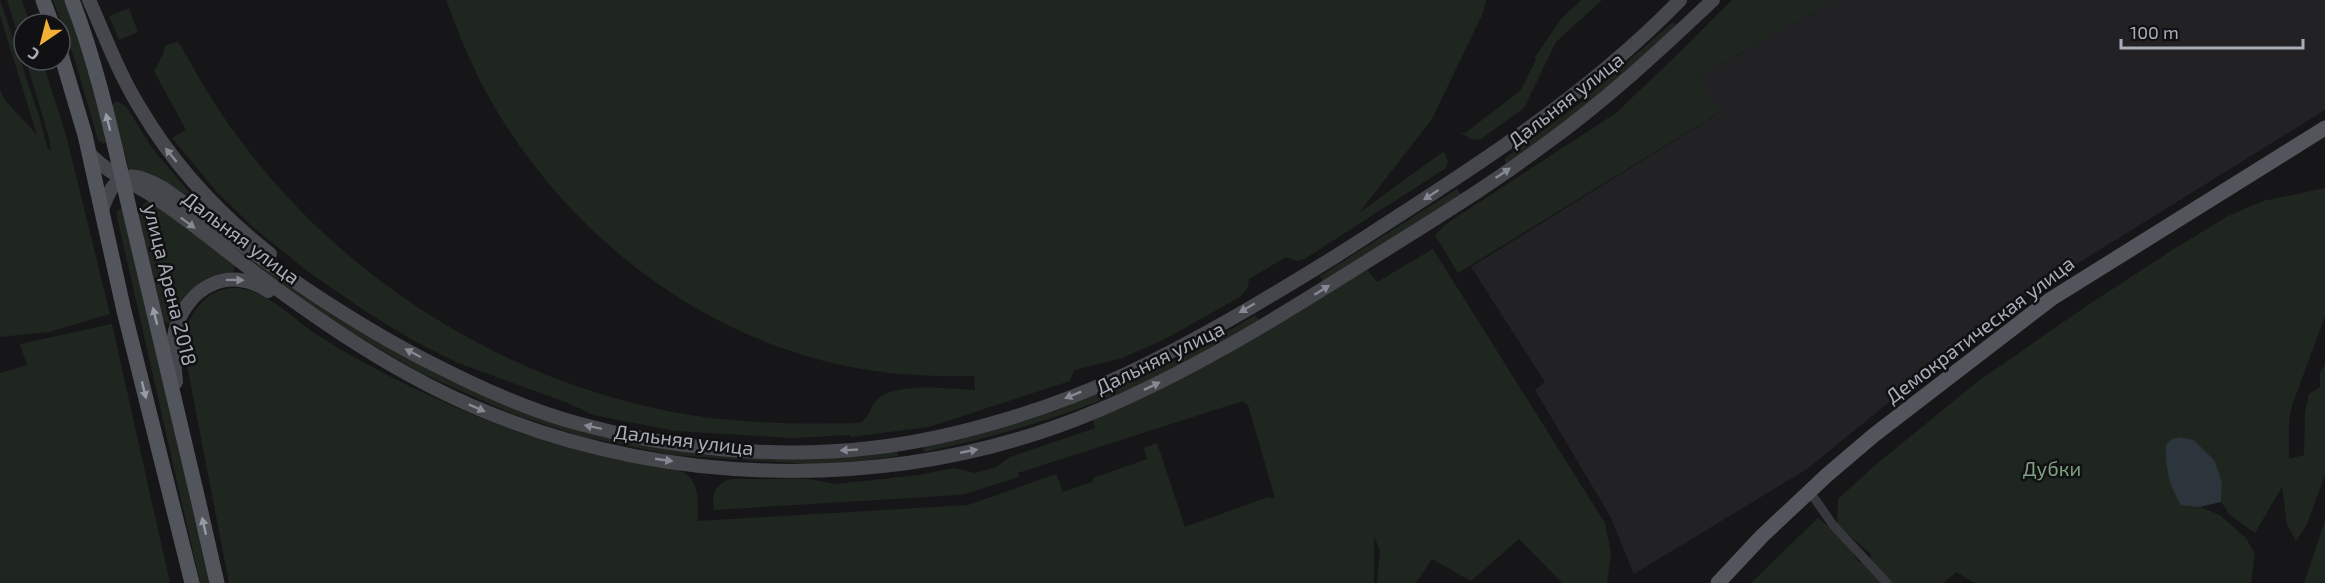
<svg xmlns="http://www.w3.org/2000/svg" width="2325" height="583" viewBox="0 0 2325 583" font-family="'Exo 2',sans-serif">
	<style>
		.built { fill: #222225 }
		.green { fill: #1e261f }
		.water { fill: #2c353c }
		.lines { fill: none; stroke-linecap: round; stroke-linejoin: round }
		.street { stroke: #37383d; stroke-width: 9 }
		.secondary { stroke: #45474d; stroke-width: 14 }
		.primary { stroke: #53555c; stroke-width: 15 }
		.oneway { fill: #979ba6 }
		.oneway2 { fill: #858993 }
		.labels { text-anchor: middle; stroke-width: 5; stroke-linejoin: round; paint-order: stroke }
		.street-label { font-size: 20px; fill: #a8adb8; stroke: #111113 }
		.park-label { font-size: 20px; fill: #7fa381; stroke: #111113 }
	</style>
	<rect width="100%" height="100%" fill="#161618"/>
	<!-- built -->
	<polygon class="built" points="1835,0 2325,0 2325,110 2001,311 1807,469 1634,574 1610,516 1535,390 1545,382 1471,267 1719,113 1698,77"/>
	<!-- green -->
	<g class="green">
		<polygon points="0,0 40,119 47,147 51,152 49,138 26,60 42,60 66,135 110,314 49,332 0,337 0,89 4,99 37,135 0,15"/>
		<polygon points="7,0 22,0 30,24 24,24 24,55"/>
		<polygon points="53,0 66,0 67,4 106,129 107,140 104,144 98,140 74,57"/>
		<path d="M446 0H1486L1483 13 1432 119 1359 213 1444 151 1448 161 1446 168 1306 258 1297 261 1286 257 1249 279 1248 288 1240 297 1163 340 1122 358 1074 370 1070 381 929 427 851 437V435L792 438 675 431 593 415 568 403 458 363 416 342 368 313 307 271 253 227 216 191 172 138 186 130 154 71 163 54 165 46 178 41C198 76 217 110 241 141 349 286 518 389 697 416 751 424 805 424 860 423 870 417 871 403 880 397 904 382 948 389 975 390L974 376C935 377 895 375 856 368 699 339 562 231 486 92 470 63 458 31 446 0Z"/>
		<polygon points="1581,0 1602,0 1556,42 1524,108 1481,139 1473,140 1459,132 1465,133 1520,91 1536,60 1535,57 1561,19"/>
		<polygon points="1732,0 1835,0 1698,77 1720,112 1458,273 1435,235 1446,224 1616,113 1683,49"/>
		<polygon points="129,8 138,32 119,40 109,16"/>
		<polygon points="1673,22 1677,27 1575,115 1507,165 1504,159 1579,104"/>
		<polygon points="116,101 126,106 152,148 201,206 198,210 129,169 112,106"/>
		<polygon points="2325,188 2325,316 2292,406 2289,421 2289,459 2304,455 2305,412 2309,394 2320,387 2320,373 2325,365 2325,475 2307,524 2296,541 2287,524 2282,487 2255,533 2230,515 2221,502 2222,483 2215,461 2194,440 2180,437 2181,504 2200,507 2220,515 2246,538 2255,554 2251,583 1975,583 1956,572 1944,583 1751,583 1818,518 1840,535 1859,562 1870,563 1871,554 1837,525 1838,499 1873,467 1977,382 2085,307 2177,247 2228,216 2263,201"/>
		<polygon points="1457,189 1462,196 1323,282 1320,276"/>
		<polygon points="152,191 343,320 400,355 455,383 526,411 655,445 897,449 898,456 822,465 672,455 580,436 510,413 419,372 334,322"/>
		<path d="M149 200 235 264 233 273C212 278 192 284 180 303 176 310 175 319 168 324L162 320 138 215 140 207Z"/>
		<polygon points="121,209 125,211 209,583 200,583 117,217 117,211"/>
		<path d="M1433 249 1605 523 1611 553 1607 583H1562L1519 539 1471 581 1432 559 1416 583H1377L1380 551 1374 536V583H229L183 345C186 316 205 287 237 288 265 289 296 321 319 336 342 351 366 364 391 377 446 404 504 430 564 446 585 452 606 458 626 461 645 465 667 465 685 473 701 485 697 503 698 521L968 505 1056 474 1063 492 1094 481 1093 478 1147 459 1144 448 1157 443 1185 527 1268 497 1275 498 1248 405 1243 401 1018 473 1019 477 965 494 943 496 714 510C711 496 715 482 732 479H808L836 484 919 475 954 468 974 473 996 467 1010 457 1095 428 1092 419C1189 379 1277 322 1366 268L1377 282Z"/>
		<path d="M1255 315 1260 321C1229 338 1199 357 1167 372 1089 409 1009 434 924 452L923 445 1013 424 1102 392 1196 351Z"/>
		<polygon points="112,324 170,583 0,583 0,373 27,365 20,344"/>
		<polygon points="2325,521 2325,583 2304,583"/>
	</g>
	<!-- water -->
	<path class="water" d="M2180 437 2194 440 2215 461 2222 483 2221 502 2200 507 2181 505C2169 485 2165 468 2166 445L2172 439Z"/>
	<g class="lines">
		<!-- street -->
		<polyline class="street" points="1810,492 1833,525 1887,583"/>
		<!-- secondary -->
		<g class="secondary">
			<path d="M89 0C105 36 119 74 140 108 173 164 219 214 270 254"/>
			<path d="M89 153C106 172 129 181 150 194 186 218 220 246 254 272 325 325 401 377 484 411 676 490 907 492 1099 410 1187 373 1269 323 1350 272 1416 231 1482 191 1544 145 1604 102 1659 51 1713 0"/>
			<path d="M102 210C115 172 128 169 163 188 251 251 340 318 437 366 482 389 531 411 580 424 671 449 777 459 871 448 954 439 1050 409 1126 374 1198 340 1268 298 1336 256 1456 179 1580 103 1680 0"/>
			<path d="M176 382C175 366 171 347 175 331 186 288 229 264 268 291"/>
		</g>
		<!-- primary -->
		<g class="primary">
			<polyline points="43,0 52,24"/>
			<path d="M72 0C100 72 115 149 133 224 162 343 190 463 217 583"/>
			<polyline points="60,51 85,135 124,311 192,583"/>
			<polyline points="1718,583 1762,536 1827,475 1874,435 2051,299 2325,128"/>
		</g>
	</g>
	<!-- one-way arrows -->
	<defs><path id="oneway-solid" d="M-6-.8H1V-3.2L6.5 0L1 3.2V.8H-6Z" transform="scale(1.5)"/></defs>
	<g class="oneway">
		<use href="#oneway-solid" transform="translate(108 122) rotate(-104)"/>
		<use href="#oneway-solid" transform="translate(155 316) rotate(-104)"/>
		<use href="#oneway-solid" transform="translate(144 390) rotate(76)"/>
		<use href="#oneway-solid" transform="translate(204 526) rotate(-103)"/>
	</g>
	<g class="oneway2">
		<use href="#oneway-solid" transform="translate(171 155) rotate(-129)"/>
		<use href="#oneway-solid" transform="translate(1503 173) rotate(-34)"/>
		<use href="#oneway-solid" transform="translate(1431 195) rotate(147)"/>
		<use href="#oneway-solid" transform="translate(188 223) rotate(37)"/>
		<use href="#oneway-solid" transform="translate(235 280) rotate(1)"/>
		<use href="#oneway-solid" transform="translate(1322 290) rotate(-32)"/>
		<use href="#oneway-solid" transform="translate(1247 308) rotate(150)"/>
		<use href="#oneway-solid" transform="translate(413 353) rotate(-152)"/>
		<use href="#oneway-solid" transform="translate(1152 386) rotate(-26)"/>
		<use href="#oneway-solid" transform="translate(1073 395) rotate(158)"/>
		<use href="#oneway-solid" transform="translate(477 408) rotate(24)"/>
		<use href="#oneway-solid" transform="translate(593 427) rotate(-168)"/>
		<use href="#oneway-solid" transform="translate(849 450) rotate(177)"/>
		<use href="#oneway-solid" transform="translate(969 451) rotate(-11)"/>
		<use href="#oneway-solid" transform="translate(664 460) rotate(8)"/>
	</g>
	<g class="labels">
		<!-- street labels -->
		<g class="street-label">
			<text transform="translate(1566 100) rotate(-38)" y="7">Дальняя улица</text>
			<text transform="translate(241 238) rotate(37)" y="7">Дальняя улица</text>
			<text transform="translate(170 285) rotate(76)" y="7">улица Арена 2018</text>
			<text transform="translate(1980 330) rotate(-37)" y="7">Демократическая улица</text>
			<text transform="translate(1160 358) rotate(-26)" y="7">Дальняя улица</text>
			<text transform="translate(684 440) rotate(7)" y="7">Дальняя улица</text>
		</g>
		<!-- park labels -->
		<g class="park-label">
			<text x="2052" y="476">Дубки</text>
		</g>
	</g>
	<!-- north arrow -->
	<g transform="translate(42 42) rotate(215)"><circle r="28" fill="#111113" stroke="#4d4f55" stroke-width="1.5"/>
	<path d="M0-4.5L10 22L0 15L-10 22Z" fill="#f2b134"/>
	<text y="-9" font-size="16" font-weight="bold" text-anchor="middle" fill="#a8adb8">С</text>
	</g>
	<!-- scale -->
	<path d="M2121 39v9h182v-9" fill="none" stroke="#a8adb8" stroke-width="3"/>
	<text x="2130" y="39" font-size="18" fill="#a8adb8" stroke="#111113" stroke-width="4.5" paint-order="stroke">100 m</text>
</svg>
